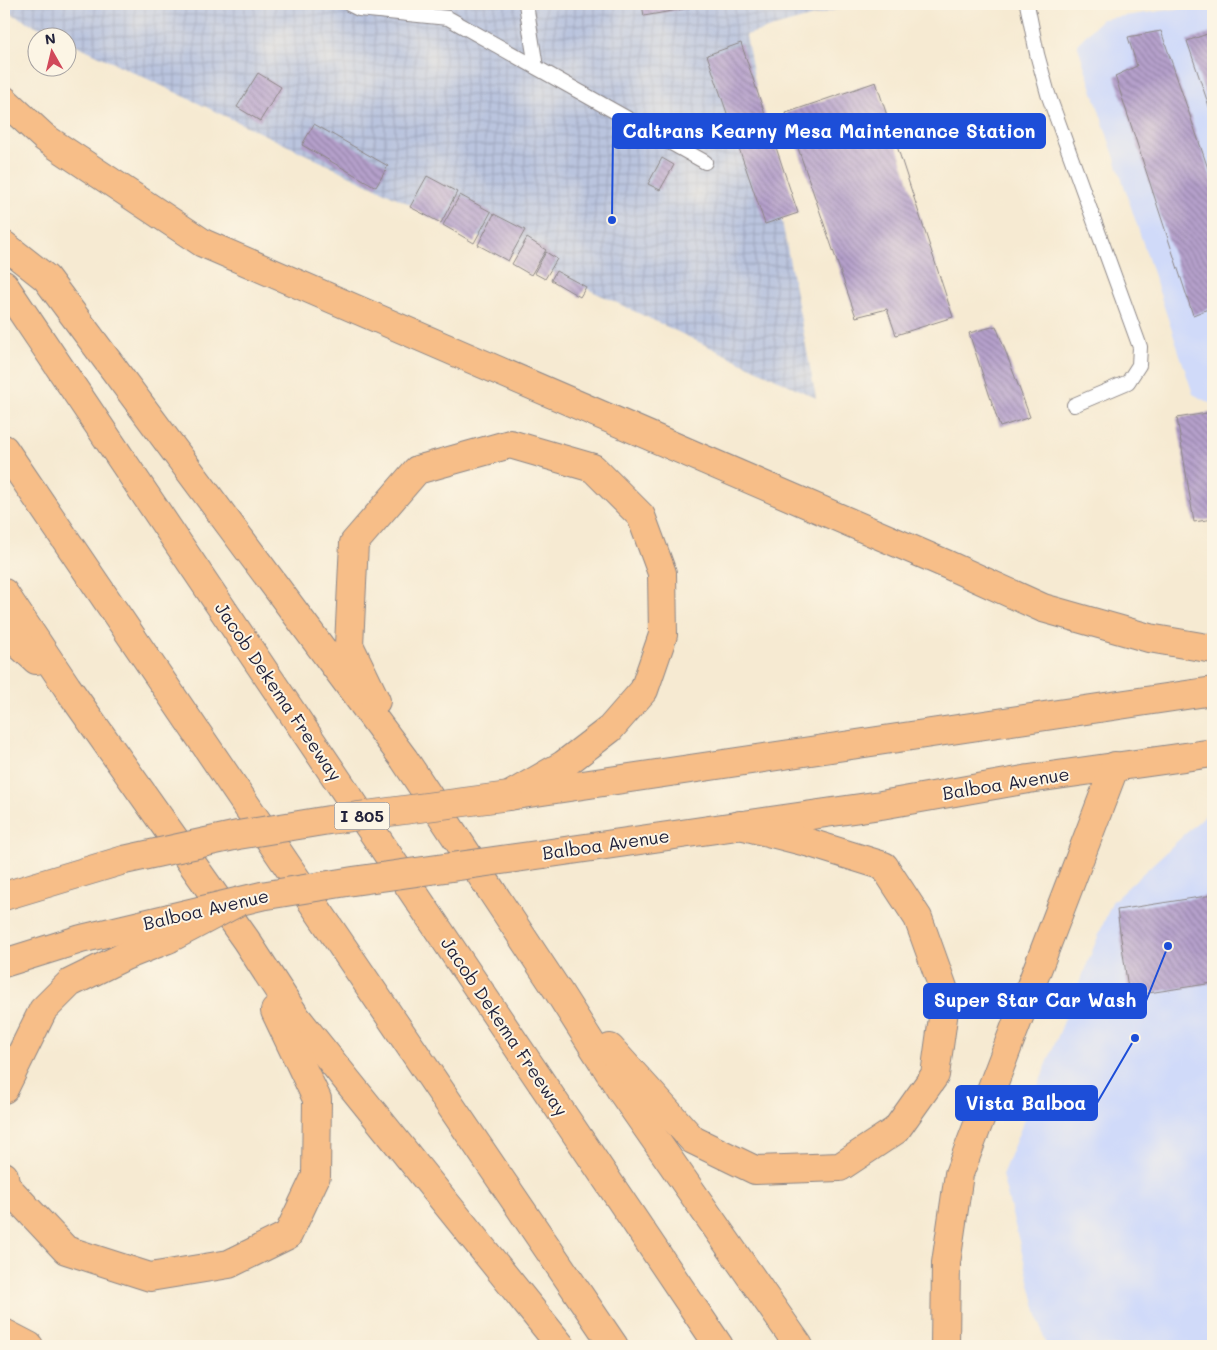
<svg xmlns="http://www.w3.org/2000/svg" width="1217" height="1350" viewBox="0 0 1217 1350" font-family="Mali,sans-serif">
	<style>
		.built { fill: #d0daf9 }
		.industrial { fill: url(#industrial-grid) }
		.building { fill: url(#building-back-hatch) }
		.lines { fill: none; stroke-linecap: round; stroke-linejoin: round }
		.lane-casing { stroke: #8c8686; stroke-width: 16 }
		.primary-casing { stroke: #8c8686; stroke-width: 30 }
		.highway-casing { stroke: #8c8686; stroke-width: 30 }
		.lane { stroke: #fff; stroke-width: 14 }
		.primary { stroke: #f7be88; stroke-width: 28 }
		.highway { stroke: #f7be88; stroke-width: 28 }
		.primary-bridge-casing { stroke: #8c8686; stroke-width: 30; stroke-linecap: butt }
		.highway-bridge-casing { stroke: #8c8686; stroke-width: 30; stroke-linecap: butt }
		.primary-bridge { stroke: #f7be88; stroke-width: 28 }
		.highway-bridge { stroke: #f7be88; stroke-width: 28 }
		.labels { text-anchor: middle; stroke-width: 4; stroke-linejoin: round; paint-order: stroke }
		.shield { fill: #fcf5e5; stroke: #63616e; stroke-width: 1 }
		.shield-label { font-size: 16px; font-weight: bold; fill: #22223b }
		.street-label { font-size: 18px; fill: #22223b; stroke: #fcf5e5 }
		.leader { fill: none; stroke: #1d4ed8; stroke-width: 2 }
		.callout-dot { fill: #1d4ed8; stroke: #fcf5e5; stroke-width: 2 }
		.callout { fill: #1d4ed8; stroke: #1d4ed8; stroke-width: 2 }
		.callout-label { font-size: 19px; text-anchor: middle; font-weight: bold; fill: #fff }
	</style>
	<defs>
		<pattern id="industrial-grid" width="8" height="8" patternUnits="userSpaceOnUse" patternTransform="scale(1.25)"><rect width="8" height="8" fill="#bac4de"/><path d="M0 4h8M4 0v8" fill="none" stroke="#a0a8bf"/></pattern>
		<pattern id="building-back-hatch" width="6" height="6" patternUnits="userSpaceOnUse" patternTransform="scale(1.25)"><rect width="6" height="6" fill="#b5a0cb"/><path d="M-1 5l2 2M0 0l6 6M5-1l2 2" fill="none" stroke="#9382a6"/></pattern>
	</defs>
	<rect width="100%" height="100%" fill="#fcf5e5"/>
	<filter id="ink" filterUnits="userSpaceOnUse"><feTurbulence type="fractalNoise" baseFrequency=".02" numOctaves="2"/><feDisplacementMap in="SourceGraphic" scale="10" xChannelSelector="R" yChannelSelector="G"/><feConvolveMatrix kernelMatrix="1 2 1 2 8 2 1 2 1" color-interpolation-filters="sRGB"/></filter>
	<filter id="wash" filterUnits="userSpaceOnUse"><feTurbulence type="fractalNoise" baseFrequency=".0096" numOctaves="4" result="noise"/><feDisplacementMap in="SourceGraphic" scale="20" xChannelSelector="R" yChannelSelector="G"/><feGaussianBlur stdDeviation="1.12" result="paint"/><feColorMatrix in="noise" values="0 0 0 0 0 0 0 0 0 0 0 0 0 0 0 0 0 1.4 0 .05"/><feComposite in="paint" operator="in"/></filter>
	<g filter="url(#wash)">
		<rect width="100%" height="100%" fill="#f6ead2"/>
		<!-- built -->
		<g class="built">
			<polygon points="1213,4 1213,405 1193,394 1077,44 1102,19"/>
			<polygon points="1213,808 1213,1346 1046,1346 1002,1175 1112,902"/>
		</g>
		<!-- industrial -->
		<polygon class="industrial" points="4,4 856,4 746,35 816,398 68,41 68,38 59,37 13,15 4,6"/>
		<g id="blocks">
			<!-- building -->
			<g class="building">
				<polygon points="642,4 689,4 689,8 644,16"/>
				<polygon points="1161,31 1213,183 1213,307 1193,315 1115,76 1137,66 1128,37"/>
				<polygon points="1213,32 1213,118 1187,41"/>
				<polygon points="741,43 798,213 765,224 707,55"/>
				<polygon points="258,73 281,87 260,121 237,107"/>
				<polygon points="876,82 953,317 896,335 887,309 856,317 786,113"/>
				<polygon points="314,124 388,166 376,187 302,145"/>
				<polygon points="662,158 674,165 660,190 648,184"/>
				<polygon points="427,176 457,192 441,223 410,207"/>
				<polygon points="460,195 491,212 474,243 443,225"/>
				<polygon points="494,214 525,230 508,261 478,245"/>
				<polygon points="527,238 546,250 531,275 512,264"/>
				<polygon points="546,252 557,259 545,279 534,273"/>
				<polygon points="556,271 586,287 580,297 551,280"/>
				<polygon points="996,326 1030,417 1000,427 969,333"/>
				<polygon points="1213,412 1213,519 1194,522 1177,418"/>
				<polygon points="1213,895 1213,983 1129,996 1117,910"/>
			</g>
		</g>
	</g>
	<g filter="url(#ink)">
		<use href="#blocks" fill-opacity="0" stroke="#8c8686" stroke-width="1"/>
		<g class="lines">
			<!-- lane casing -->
			<g class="lane-casing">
				<g id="lane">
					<polyline points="349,4 359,9 448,18 705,162"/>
					<polyline points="526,4 536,67"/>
					<polyline points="1027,4 1037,54 1048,94 1140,347 1139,365 1128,382 1074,405"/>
				</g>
			</g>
			<!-- primary casing -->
			<g class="primary-casing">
				<g id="primary">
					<polyline points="509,796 1213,691"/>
					<polyline points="544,854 881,805 1029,779 1213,753"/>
					<polyline points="4,896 124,860"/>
					<polyline points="4,963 81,939 169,918"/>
				</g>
			</g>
			<!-- highway casing -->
			<g class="highway-casing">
				<g id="highway">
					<polyline points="4,100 45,138 203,243 946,564 1043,608 1149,638 1213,649"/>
					<polyline points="4,245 46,278 404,759 558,991 622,1092 799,1346"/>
					<polyline points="4,285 719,1346"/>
					<polyline points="4,449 614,1346"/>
					<polyline points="4,593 67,687 246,940 296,1017 561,1346"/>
					<polyline points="4,631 36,660"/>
					<polyline points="376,701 349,645 354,543 417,470 510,444 593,468 641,516 662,573 663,635 644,690 610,729 563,765 509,796"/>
					<polyline points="610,1048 693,1140 755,1170 840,1167 896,1130 935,1075 946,996 918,918 884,866 810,843 740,825"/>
					<polyline points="4,1089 43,1010 70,983 125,956 168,939"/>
					<polyline points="4,1176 5,1185 66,1250 150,1277 229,1264 288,1235 316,1176 317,1099 275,1011"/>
					<polyline points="4,1333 29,1346"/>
					<polyline points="945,1346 946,1263 959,1174 1115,766"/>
				</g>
			</g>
			<!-- lane -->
			<use href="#lane" class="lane"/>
			<!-- primary -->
			<use href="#primary" class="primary"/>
			<!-- highway -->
			<use href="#highway" class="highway"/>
			<!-- primary-bridge casing -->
			<g class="primary-bridge-casing">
				<g id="primary-bridge">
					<polyline points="124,860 238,835 329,820 509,796"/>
					<polyline points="169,918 261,896 353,881 544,854"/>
				</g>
			</g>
			<!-- highway-bridge casing -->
			<g class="highway-bridge-casing">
				<polyline id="highway-bridge" points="168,939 238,902"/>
			</g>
			<!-- primary-bridge -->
			<use href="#primary-bridge" class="primary-bridge"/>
			<!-- highway-bridge -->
			<use href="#highway-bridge" class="highway-bridge"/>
		</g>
	</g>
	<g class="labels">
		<!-- shield labels -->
		<rect class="shield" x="334.5" y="802.5" width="55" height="27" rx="4"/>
		<g class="shield-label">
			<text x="362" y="822">I 805</text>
		</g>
		<!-- street labels -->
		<g class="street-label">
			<text transform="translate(278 692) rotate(56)" y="6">Jacob Dekema Freeway</text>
			<text transform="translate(1006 784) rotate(-9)" y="6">Balboa Avenue</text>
			<text transform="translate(606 845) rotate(-8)" y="6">Balboa Avenue</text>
			<text transform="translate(206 910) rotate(-13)" y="6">Balboa Avenue</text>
			<text transform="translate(504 1027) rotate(56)" y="6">Jacob Dekema Freeway</text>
		</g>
	</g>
	<!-- callouts -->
	<path class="leader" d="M612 220L613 131M1168 946L1146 1001M1135 1038L1097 1103"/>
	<g class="callout-dot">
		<circle cx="612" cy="220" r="5"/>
		<circle cx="1168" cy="946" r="5"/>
		<circle cx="1135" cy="1038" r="5"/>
	</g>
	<g class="callout">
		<rect x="613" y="114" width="432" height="34" rx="5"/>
		<rect x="924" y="984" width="222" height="34" rx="5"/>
		<rect x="956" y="1086" width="141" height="34" rx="5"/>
	</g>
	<g class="callout-label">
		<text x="829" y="138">Caltrans Kearny Mesa Maintenance Station</text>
		<text x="1035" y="1007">Super Star Car Wash</text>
		<text x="1026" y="1110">Vista Balboa</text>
	</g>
	<!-- margin -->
	<rect width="1217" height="1350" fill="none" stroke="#fcf5e5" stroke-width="20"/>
	<!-- north arrow -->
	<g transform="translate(52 52) rotate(352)"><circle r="24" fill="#fcf5e5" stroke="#a5a1a1"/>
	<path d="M0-4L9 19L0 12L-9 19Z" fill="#d1495b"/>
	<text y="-8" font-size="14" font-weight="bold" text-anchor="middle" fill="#22223b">N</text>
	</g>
</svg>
